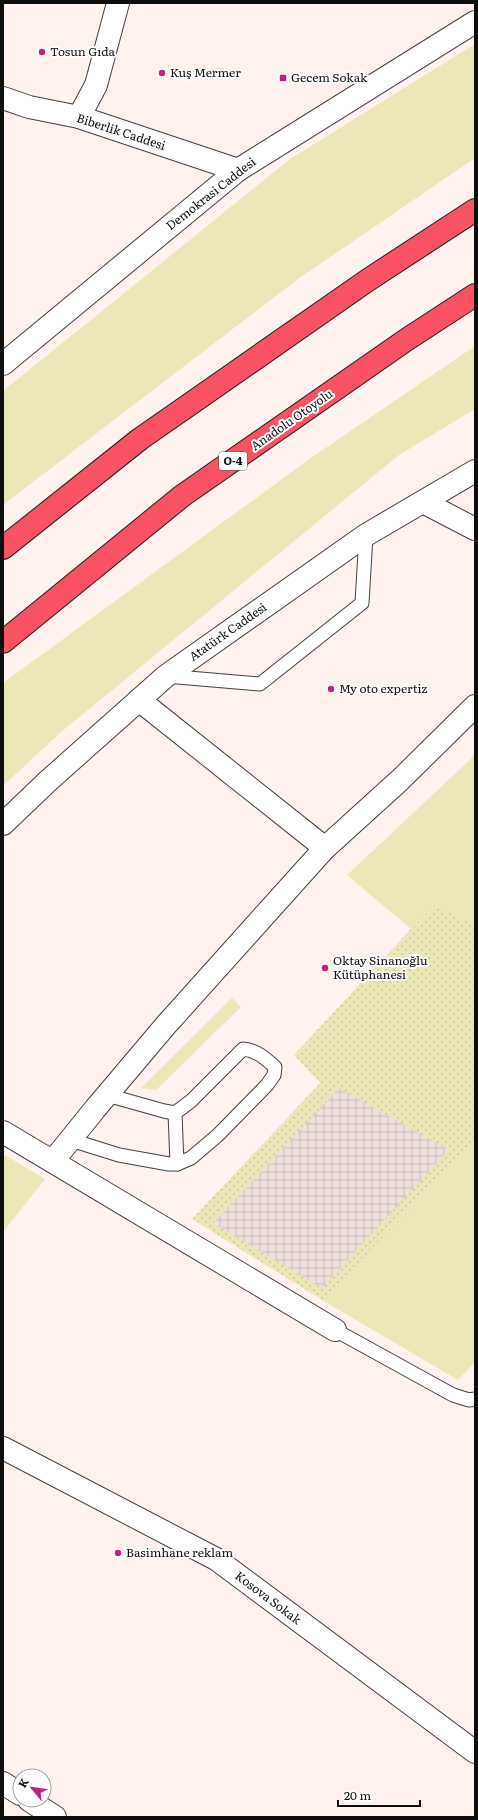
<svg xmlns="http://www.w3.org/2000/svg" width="478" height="1820" viewBox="0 0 478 1820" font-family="Literata,serif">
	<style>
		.grass { fill: #ebe7b6 }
		.park { fill: url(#park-dots) }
		.plaza { fill: url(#plaza-grid) }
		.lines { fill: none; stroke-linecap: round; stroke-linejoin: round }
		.service-casing { stroke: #414141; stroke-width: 15 }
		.minor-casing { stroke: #414141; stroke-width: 24 }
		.tertiary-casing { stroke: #414141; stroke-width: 24 }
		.motorway-casing { stroke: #1f1f1f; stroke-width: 24 }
		.service { stroke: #fff; stroke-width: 13 }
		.minor { stroke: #fff; stroke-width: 22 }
		.tertiary { stroke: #fff; stroke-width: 22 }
		.motorway { stroke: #f95263; stroke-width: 22 }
		.poi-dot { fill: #c22183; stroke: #fff; stroke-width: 1.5 }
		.labels { text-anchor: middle; stroke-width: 4; stroke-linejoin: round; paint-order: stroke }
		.shield { fill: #fff; stroke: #565656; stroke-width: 1 }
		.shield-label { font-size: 11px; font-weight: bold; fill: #0e0e0e }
		.poi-label { font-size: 12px; fill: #0e0e0e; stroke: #fff; text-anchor: start }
		.street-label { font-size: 12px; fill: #0e0e0e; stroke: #fff }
	</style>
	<defs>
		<pattern id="park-dots" width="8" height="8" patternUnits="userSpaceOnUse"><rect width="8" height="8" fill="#ebe7b6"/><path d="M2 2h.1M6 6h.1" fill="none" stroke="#c8c59b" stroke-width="1.8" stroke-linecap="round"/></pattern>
		<pattern id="plaza-grid" width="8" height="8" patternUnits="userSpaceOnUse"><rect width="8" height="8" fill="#efe0dd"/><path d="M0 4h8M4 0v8" fill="none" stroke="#ccbfbc"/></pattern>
	</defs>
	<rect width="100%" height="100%" fill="#fff2ee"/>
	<!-- grass -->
	<g class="grass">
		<polygon points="475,44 475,158 298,279 3,505 3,391 290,159"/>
		<polygon points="475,346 475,409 399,455 60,733 3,786 3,683 308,460"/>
		<polygon points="475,755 475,926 436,905 411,929 347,875"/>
		<polygon points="232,998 241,1007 156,1090 141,1088"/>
		<polygon points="475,1142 475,1362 458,1380 322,1300"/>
		<polygon points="3,1154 45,1179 3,1232"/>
	</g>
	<!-- park -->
	<polygon class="park" points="436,905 475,926 475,1142 322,1300 192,1219 320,1083 294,1055 411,929"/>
	<!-- plaza -->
	<polygon class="plaza" points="339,1088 449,1150 322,1288 213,1223"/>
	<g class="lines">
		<!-- service casing -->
		<g class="service-casing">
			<g id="service">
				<polyline points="166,676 260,684 362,603 366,535"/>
				<polyline points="175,1113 177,1164"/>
				<path d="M71 1140 119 1155 169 1164H177L191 1158 218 1135 267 1085 274 1075 275 1067C265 1058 256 1050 243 1049L191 1101 175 1113 164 1111 107 1095"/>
				<polyline points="335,1330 453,1395 469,1400 475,1399"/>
			</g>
		</g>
		<!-- minor casing -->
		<g class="minor-casing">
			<g id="minor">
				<polyline points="3,98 29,107 79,117 238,170"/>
				<polyline points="79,117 96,85 118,3"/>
				<polyline points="423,502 475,529"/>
				<polyline points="139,700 325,848"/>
				<polyline points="3,1132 335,1330"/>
				<polyline points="53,1161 95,1109 166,1025 325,848 400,780 475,706"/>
				<polyline points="3,1448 216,1559 475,1752"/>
				<polyline points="3,1783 20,1794"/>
				<polyline points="29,1800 55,1817"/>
			</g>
		</g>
		<!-- tertiary casing -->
		<g class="tertiary-casing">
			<g id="tertiary">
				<polyline points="3,364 238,170 475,22"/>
				<polyline points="3,824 48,781 166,676 366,535 475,471"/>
			</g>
		</g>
		<!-- motorway casing -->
		<g class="motorway-casing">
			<g id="motorway">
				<polyline points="3,548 140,439 368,280 475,210"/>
				<polyline points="3,642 182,496 406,340 475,295"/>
			</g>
		</g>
		<!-- service -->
		<use href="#service" class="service"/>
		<!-- minor -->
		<use href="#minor" class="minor"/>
		<!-- tertiary -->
		<use href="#tertiary" class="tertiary"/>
		<!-- motorway -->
		<use href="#motorway" class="motorway"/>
	</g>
	<!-- markers -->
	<g class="poi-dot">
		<circle cx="42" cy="52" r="4"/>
		<circle cx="162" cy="73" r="4"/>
		<rect x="279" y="74" width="8" height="8" rx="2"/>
		<circle cx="331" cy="689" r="4"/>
		<circle cx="325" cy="968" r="4"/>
		<circle cx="118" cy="1553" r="4"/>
	</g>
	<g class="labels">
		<!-- shield labels -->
		<rect class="shield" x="219" y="452" width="28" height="18" rx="3"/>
		<g class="shield-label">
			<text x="233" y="465">O-4</text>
		</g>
		<!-- poi labels -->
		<g class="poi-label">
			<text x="50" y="56">Tosun Gıda</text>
			<text x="170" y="77">Kuş Mermer</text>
			<text x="291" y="82">Gecem Sokak</text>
			<text x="339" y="693">My oto expertiz</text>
			<text x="333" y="965">Oktay Sinanoğlu<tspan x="333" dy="14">Kütüphanesi</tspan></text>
			<text x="126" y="1557">Basimhane reklam</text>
		</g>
		<!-- street labels -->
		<g class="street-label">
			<text transform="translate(121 132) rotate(18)" y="4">Biberlik Caddesi</text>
			<text transform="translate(211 194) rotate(-38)" y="4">Demokrasi Caddesi</text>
			<text transform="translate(292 420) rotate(-35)" y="4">Anadolu Otoyolu</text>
			<text transform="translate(228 632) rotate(-35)" y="4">Atatürk Caddesi</text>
			<text transform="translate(268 1598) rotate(37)" y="4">Kosova Sokak</text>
		</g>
	</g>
	<!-- border -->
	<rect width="478" height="1820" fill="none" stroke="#0e0e0e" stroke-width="8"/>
	<!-- north arrow -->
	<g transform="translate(32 1788) rotate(299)"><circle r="19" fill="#ffffff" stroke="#9f9f9f"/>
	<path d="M0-3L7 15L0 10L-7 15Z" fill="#c22183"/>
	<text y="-6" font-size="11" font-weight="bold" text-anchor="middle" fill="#0e0e0e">K</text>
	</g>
	<!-- scale -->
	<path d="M338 1800v6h82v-6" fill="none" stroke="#0e0e0e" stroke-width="2"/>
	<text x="344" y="1800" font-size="12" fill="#0e0e0e" stroke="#ffffff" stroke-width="3" paint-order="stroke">20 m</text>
</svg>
